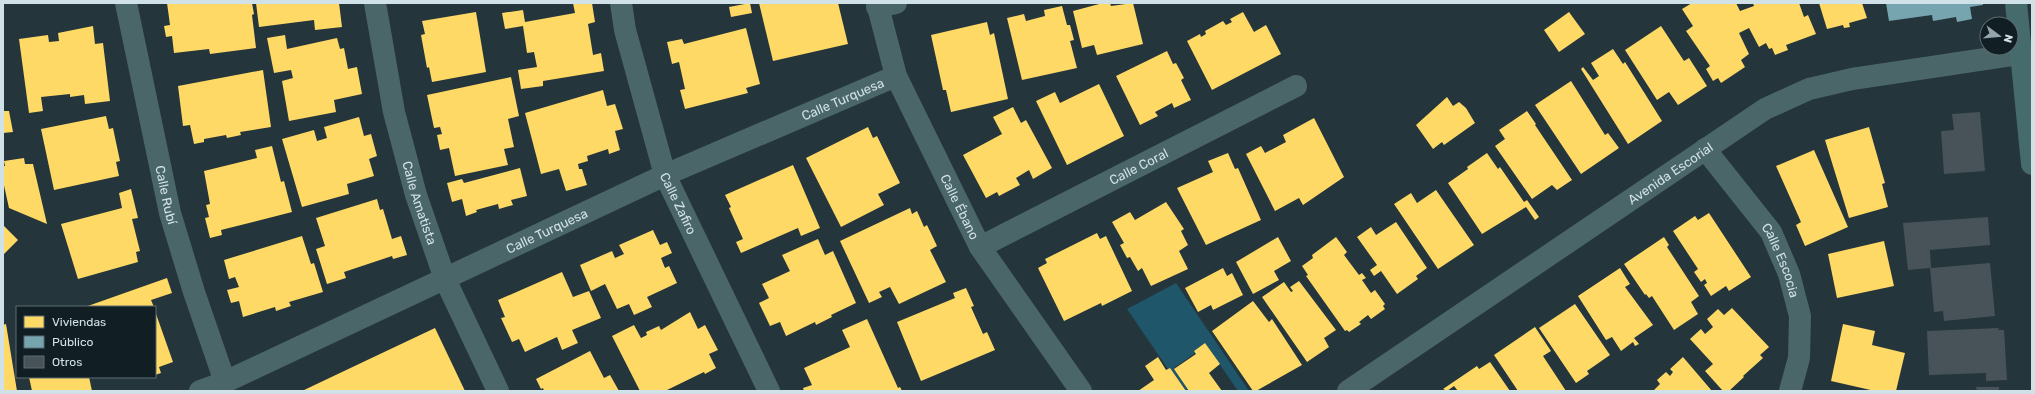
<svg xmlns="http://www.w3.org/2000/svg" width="2035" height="394" viewBox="0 0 2035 394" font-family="Rubik,sans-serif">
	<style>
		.green { fill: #205669 }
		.homes { fill: #ffd966 }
		.public { fill: #76a5af }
		.building { fill: #485359 }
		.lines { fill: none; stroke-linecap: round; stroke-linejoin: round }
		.minor { stroke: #4b6668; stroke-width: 22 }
		.tertiary { stroke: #4b6668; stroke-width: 22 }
		.primary { stroke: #456b6c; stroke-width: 22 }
		.labels { text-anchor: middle; stroke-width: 4; stroke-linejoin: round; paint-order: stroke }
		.street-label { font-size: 13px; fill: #d0e1e8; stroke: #111e23 }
	</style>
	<rect width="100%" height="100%" fill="#24353b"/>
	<!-- green -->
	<polygon class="green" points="1176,283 1249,391 1238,391 1205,343 1194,351 1195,353 1174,368 1189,391 1183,391 1127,309"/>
	<!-- homes -->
	<g class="homes">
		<polygon points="167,3 252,3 254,14 252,15 256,48 210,54 209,49 174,53 172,36 166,37 164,26 170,25"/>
		<polygon points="256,3 339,3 342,27 315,30 314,20 259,27"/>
		<polygon points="573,3 592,3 595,22 588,24 593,55 601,53 604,71 543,81 543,86 521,89 518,70 537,67 534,52 527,53 523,26 505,29 502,13 523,10 525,22 575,13"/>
		<polygon points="750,3 752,13 731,17 729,7"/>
		<polygon points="759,3 838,3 848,44 773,61"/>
		<polygon points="1103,3 1110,3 1111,6 1133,3 1143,44 1097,55 1094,45 1082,48 1073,11"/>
		<polygon points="1692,3 1736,3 1740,11 1754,6 1753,3 1799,3 1804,17 1808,15 1816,34 1786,45 1788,50 1775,55 1772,48 1769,49 1766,43 1759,47 1749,28 1739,33 1749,54 1741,60 1745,67 1721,83 1718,78 1713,81 1706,69 1710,66 1686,31 1693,26 1682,9"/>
		<polygon points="1819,3 1862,3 1867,18 1849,23 1850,27 1844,28 1843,25 1827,29"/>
		<polygon points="1062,6 1067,25 1070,25 1074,40 1070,41 1077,68 1022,80 1007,18 1024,14 1026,21 1045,16 1044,10"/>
		<polygon points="476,12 486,72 432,82 429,67 427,68 421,35 425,34 422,21"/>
		<polygon points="1243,12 1254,32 1266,25 1281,54 1212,90 1187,41 1200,34 1201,37 1206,34 1205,31 1223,21 1226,25 1232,22 1230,19"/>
		<polygon points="1569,12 1585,34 1559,52 1544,30"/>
		<polygon points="987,22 990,35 994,33 1008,99 951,112 946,90 943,90 931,35"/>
		<polygon points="93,26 95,44 103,43 110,101 85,104 84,95 70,97 70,94 41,97 43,111 29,113 19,39 48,35 49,42 59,41 58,33"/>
		<polygon points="1661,26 1684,61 1689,58 1707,86 1678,105 1669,92 1657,100 1625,50"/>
		<polygon points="746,28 760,84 746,88 748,93 685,109 680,90 685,89 679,62 672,64 667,42 682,39 684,44"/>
		<polygon points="285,35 287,49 337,38 340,49 344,48 348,69 357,67 362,94 334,100 336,112 289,121 282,81 293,78 291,70 274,73 267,38"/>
		<polygon points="1613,49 1623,64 1625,62 1662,121 1628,144 1581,69 1583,67 1593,80 1599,76 1591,63"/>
		<polygon points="1167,51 1173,64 1176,63 1184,78 1181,80 1191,100 1174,108 1172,103 1155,112 1158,116 1140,125 1116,76"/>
		<polygon points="263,70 271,127 240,132 241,135 227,138 226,135 204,139 204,142 194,144 190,125 183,126 178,86"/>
		<polygon points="511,77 519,116 508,119 514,147 504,149 508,165 455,176 449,148 440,150 437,135 442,134 440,127 434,128 427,95"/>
		<polygon points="1571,81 1605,135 1608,133 1619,148 1581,174 1535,105"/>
		<polygon points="1099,84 1124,136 1067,165 1036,101 1055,92 1060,103"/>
		<polygon points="603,90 607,106 615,104 623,129 615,131 620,150 609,154 608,149 587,156 588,161 578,164 579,169 582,169 587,185 566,191 559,169 541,174 525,113"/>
		<polygon points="1447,97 1453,106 1459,102 1466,108 1475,123 1444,145 1442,142 1433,149 1416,125"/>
		<polygon points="1013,107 1021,123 1026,120 1052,168 1033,179 1029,170 1016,178 1020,185 999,196 997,192 986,198 963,155 1002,134 993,117"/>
		<polygon points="3,111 9,111 13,132 3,133"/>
		<polygon points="1527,111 1536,124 1535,125 1572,180 1557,190 1552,185 1532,199 1495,146 1505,139 1499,130"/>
		<polygon points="106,116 109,129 113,128 120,161 116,162 119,176 54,190 41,129"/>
		<polygon points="359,117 364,136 371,134 377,156 369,159 374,176 347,184 349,194 302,207 282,139 314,130 317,141 327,138 324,127"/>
		<polygon points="1314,118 1344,177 1303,205 1299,198 1275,211 1246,154 1261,146 1265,153 1286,142 1283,135"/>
		<polygon points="868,127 873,138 877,136 900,183 878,194 884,205 841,227 806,158"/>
		<polygon points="1869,127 1885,183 1882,184 1888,207 1849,218 1825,140"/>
		<polygon points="272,146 281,182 284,181 292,212 221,230 222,235 210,238 205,218 209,217 206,205 210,204 204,171 257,158 255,150"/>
		<polygon points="1814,150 1848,227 1805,246 1796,225 1801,222 1776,166"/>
		<polygon points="1228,153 1235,169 1238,168 1261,220 1206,245 1177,188 1213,172 1208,161"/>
		<polygon points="1487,153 1498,169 1500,167 1524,202 1527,200 1539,217 1535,220 1526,207 1482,234 1448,183 1468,169 1467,167"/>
		<polygon points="24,158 25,164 33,164 47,224 9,208 3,181 3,166 5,166 4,161"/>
		<polygon points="793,165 820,228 801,236 798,228 741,253 736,242 743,239 729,208 731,207 725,195"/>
		<polygon points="520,168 527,196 511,200 513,205 499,209 498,204 476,210 477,212 466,216 462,199 452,202 447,183 462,179 464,183"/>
		<polygon points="131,189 138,218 132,219 140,251 136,252 138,262 78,279 61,224 122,208 119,193"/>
		<polygon points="1436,190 1474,245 1438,269 1394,204 1411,193 1417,203"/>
		<polygon points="377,199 380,210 383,209 392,239 401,236 407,255 393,259 392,256 344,272 346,278 327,284 316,249 325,246 316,218"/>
		<polygon points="1166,202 1184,229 1181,231 1188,245 1179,251 1188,269 1151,286 1142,268 1138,271 1130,257 1127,258 1120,245 1124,243 1112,222 1130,212 1135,220"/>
		<polygon points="910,208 912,214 917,211 924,227 927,225 937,246 930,250 946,282 899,304 890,287 879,292 882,297 869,303 840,241"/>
		<polygon points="1709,213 1751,277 1729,291 1726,286 1711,296 1704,285 1707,283 1705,279 1701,282 1694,272 1698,269 1673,231 1695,216 1698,220"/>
		<polygon points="1396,222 1427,268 1416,276 1418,279 1397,294 1381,271 1374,276 1370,270 1377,265 1357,237 1371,227 1376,235"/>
		<polygon points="3,225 18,240 3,255"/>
		<polygon points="653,230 660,245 667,242 672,253 661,258 665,268 669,266 677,283 647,297 652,307 634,315 629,304 617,309 605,284 591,291 580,265 612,251 615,258 624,254 619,245"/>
		<polygon points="1097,233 1100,239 1106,236 1132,291 1102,306 1101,303 1064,321 1038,268 1047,263 1045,259"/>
		<polygon points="302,236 311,264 314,263 323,292 289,302 291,306 276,311 275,307 243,317 239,301 231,303 227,290 239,287 235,277 229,279 224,260"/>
		<polygon points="1278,237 1291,261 1274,271 1279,280 1253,294 1236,262"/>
		<polygon points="1336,237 1347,252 1344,255 1359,275 1362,273 1366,278 1362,280 1371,293 1375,290 1385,304 1383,306 1385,309 1371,319 1368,315 1359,322 1361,324 1349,332 1347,330 1345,331 1306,276 1308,275 1302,266 1313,258 1312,255"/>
		<polygon points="1664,237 1669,245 1667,247 1699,296 1691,302 1698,314 1674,330 1652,296 1649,298 1646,294 1645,295 1624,264"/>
		<polygon points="818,239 825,255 833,251 856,303 831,315 832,317 816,325 815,322 786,336 780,322 770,326 759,303 769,298 762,284 790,271 782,255"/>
		<polygon points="1884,241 1894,286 1837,298 1828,254"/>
		<polygon points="1223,268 1227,276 1232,273 1243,295 1213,310 1211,305 1198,312 1185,288"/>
		<polygon points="1620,268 1630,284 1625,287 1653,325 1634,338 1639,344 1635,346 1633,342 1621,351 1612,337 1606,340 1578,296"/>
		<polygon points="562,272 573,297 589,291 601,318 572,330 578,343 562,350 557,337 525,352 519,339 512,342 501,318 505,317 498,300"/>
		<polygon points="167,278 172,293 151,300 154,307 85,307"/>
		<polygon points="1299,281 1336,330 1324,338 1329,347 1307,362 1262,297 1284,282 1291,292 1293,291 1290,287"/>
		<polygon points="966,288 974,306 971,307 983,334 987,332 995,350 921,381 897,322 955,298 953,293"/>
		<polygon points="1253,301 1269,322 1272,319 1302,365 1256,391 1253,391 1212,331"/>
		<polygon points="1575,304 1610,355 1587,371 1589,374 1576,383 1539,328"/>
		<polygon points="1732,308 1769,347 1760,355 1763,358 1743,376 1744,377 1729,391 1723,391 1705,371 1713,364 1690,339 1701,329 1705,334 1713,327 1707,319 1718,309 1724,315"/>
		<polygon points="155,311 173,362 159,367 161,373 155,375"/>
		<polygon points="690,312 698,329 705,325 718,350 709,354 716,368 705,374 704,372 665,391 640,391 612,336 634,325 641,338 647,335 646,332 659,326 661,330"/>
		<polygon points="867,319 898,388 900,387 902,391 804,391 803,388 812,385 804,368 850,347 842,330"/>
		<polygon points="6,324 17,391 3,391 3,325"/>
		<polygon points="1843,324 1875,331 1872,345 1905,353 1896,391 1875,391 1831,381"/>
		<polygon points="1535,327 1551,351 1543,356 1566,391 1518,391 1494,355"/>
		<polygon points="435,328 465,391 302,391 361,363"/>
		<polygon points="1205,343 1220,364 1209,373 1222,391 1189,391 1174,369 1196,354 1194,351"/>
		<polygon points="590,351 604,378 610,375 619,391 544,391 543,388 541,389 536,379"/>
		<polygon points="1158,357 1166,370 1170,368 1186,391 1138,391 1154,380 1145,366"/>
		<polygon points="1683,357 1712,391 1653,391 1660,384 1657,380 1666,372 1670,376 1673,372 1670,369"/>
		<polygon points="1490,362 1510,391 1458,391 1454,386 1447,391 1443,389 1477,366 1479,369"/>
		<polygon points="29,377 89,377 92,391 32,391"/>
	</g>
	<!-- public -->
	<polygon class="public" points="1886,3 1983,3 1983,5 1970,7 1972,19 1957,22 1956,17 1933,21 1932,15 1889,21"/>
	<!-- building -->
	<g class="building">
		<polygon points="1980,112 1985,171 1944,174 1941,131 1954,130 1952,114"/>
		<polygon points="1988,217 1990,245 1930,250 1931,268 1990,263 1995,316 1944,321 1943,311 1934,312 1930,268 1908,270 1903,223"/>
		<polygon points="1999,328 1998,330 2004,330 2007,380 1986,381 1986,373 1929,375 1927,331"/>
		<polygon points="1976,387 1999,387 1999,391 1977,391"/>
	</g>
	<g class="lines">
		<!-- minor -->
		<g class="minor">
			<path id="s1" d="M126 3 170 213 194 292 225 382"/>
			<path id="s2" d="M375 3 394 112 416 195 445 279 498 391"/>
			<path id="s3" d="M621 3 625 30 665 175 769 391"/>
			<path id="s4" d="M877 3 896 76 980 247 1081 391"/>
			<polyline points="877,7 896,3"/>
			<path id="s5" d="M1705 149 1771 232 1789 274 1800 316 1799 358 1790 391"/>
			<path id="s6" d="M980 247 1296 86"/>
			<path id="s7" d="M200 391 225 382 665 175 896 76"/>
		</g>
		<!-- tertiary -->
		<path class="tertiary" id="s8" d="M1348 391 1765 109 1809 89 1852 79 2032 52"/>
		<!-- primary -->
		<polyline class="primary" points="2016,3 2032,164"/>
	</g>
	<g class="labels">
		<!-- street labels -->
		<g class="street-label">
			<text dy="5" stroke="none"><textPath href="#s7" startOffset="706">Calle Turquesa</textPath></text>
			<text dy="5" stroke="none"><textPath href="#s6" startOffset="178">Calle Coral</textPath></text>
			<text dy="5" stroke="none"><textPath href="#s8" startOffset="389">Avenida Escorial</textPath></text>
			<text dy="5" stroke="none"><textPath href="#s1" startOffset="196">Calle Rubí</textPath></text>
			<text dy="5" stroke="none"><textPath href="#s2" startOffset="205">Calle Amatista</textPath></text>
			<text dy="5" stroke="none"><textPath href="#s3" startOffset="209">Calle Zafiro</textPath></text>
			<text dy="5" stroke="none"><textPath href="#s4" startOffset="221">Calle Ébano</textPath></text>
			<text dy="5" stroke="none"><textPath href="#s7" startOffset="382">Calle Turquesa</textPath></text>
			<text dy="5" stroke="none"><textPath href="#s5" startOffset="136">Calle Escocia</textPath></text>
		</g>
	</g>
	<!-- border -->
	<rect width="2035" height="394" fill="none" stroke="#d0e1e8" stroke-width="8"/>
	<!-- legend -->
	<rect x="16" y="306" width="140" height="72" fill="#111e23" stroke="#5d6c72"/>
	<rect x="24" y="316" width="20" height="12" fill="#ffd966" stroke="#5d6c72"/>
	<text x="52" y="326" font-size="12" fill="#d0e1e8">Viviendas</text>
	<rect x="24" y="336" width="20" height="12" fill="#76a5af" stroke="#5d6c72"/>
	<text x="52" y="346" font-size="12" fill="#d0e1e8">Público</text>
	<rect x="24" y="356" width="20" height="12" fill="#485359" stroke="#5d6c72"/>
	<text x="52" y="366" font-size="12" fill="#d0e1e8">Otros</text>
	<!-- north arrow -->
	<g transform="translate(1999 36) rotate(106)"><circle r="19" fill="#111e23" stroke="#5d6c72"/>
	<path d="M0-3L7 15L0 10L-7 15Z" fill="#94a5ab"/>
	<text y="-6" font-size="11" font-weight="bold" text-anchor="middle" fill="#d0e1e8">N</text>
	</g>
</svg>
